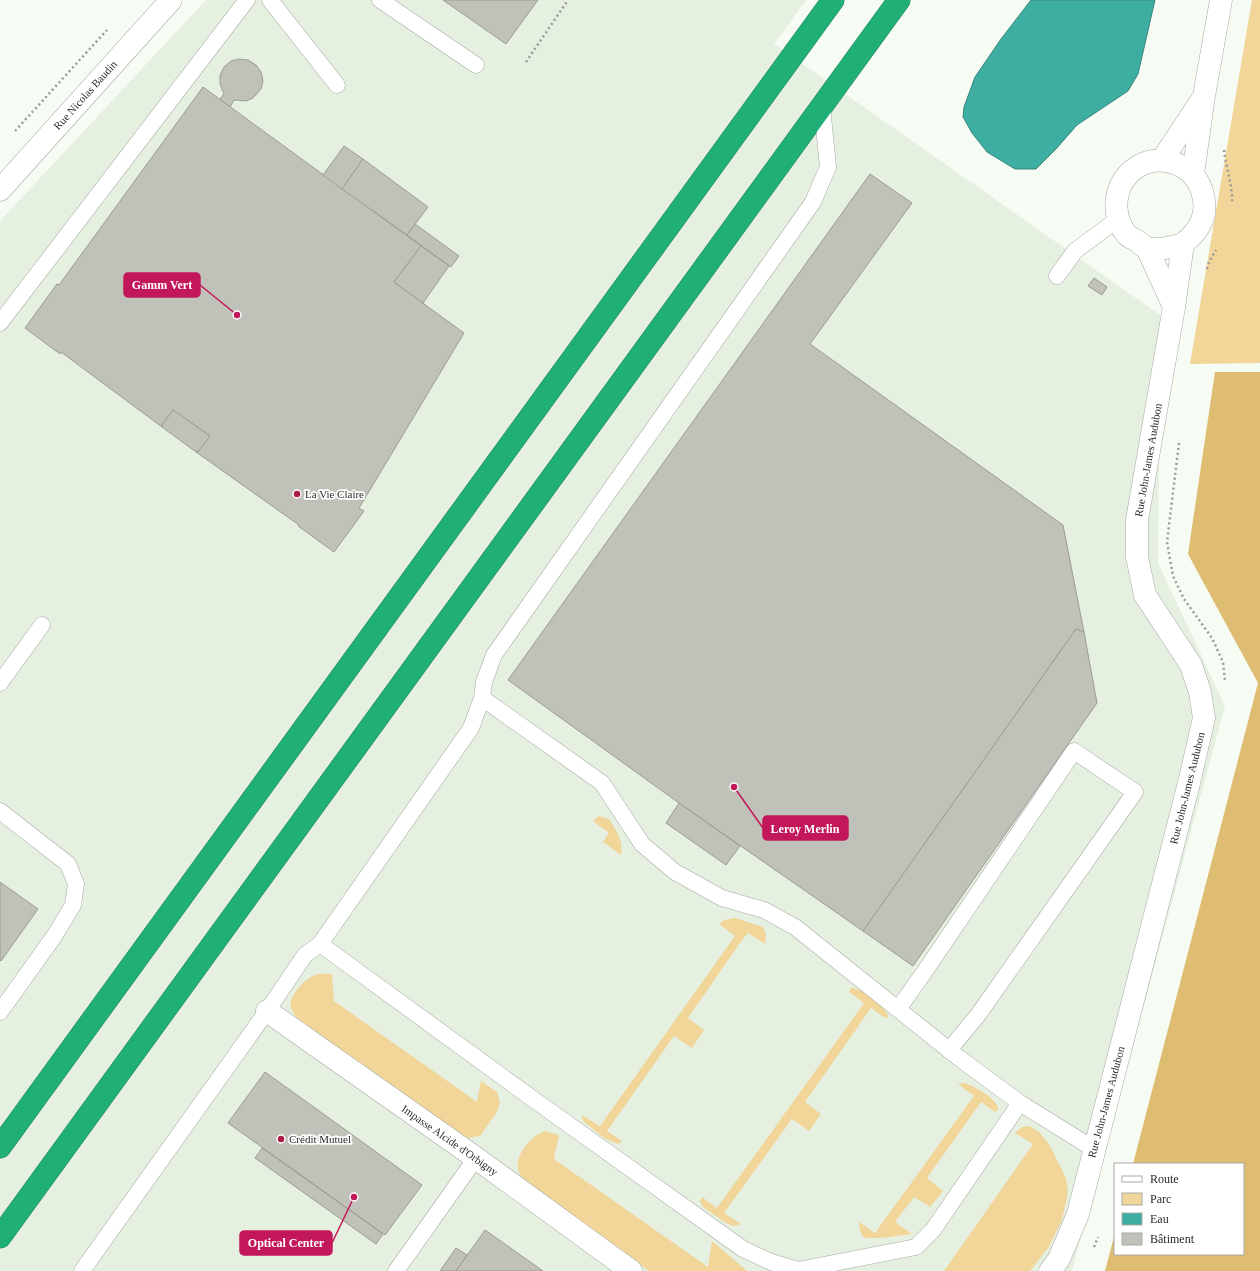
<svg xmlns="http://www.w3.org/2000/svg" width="1260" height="1271" viewBox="0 0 1260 1271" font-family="'Times New Roman',serif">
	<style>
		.built { fill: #e6f0e1 }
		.green { fill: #f1d599 }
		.forest { fill: #debc71 }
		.water { fill: #3eaea2; stroke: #38877d }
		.building { fill: #c0c1b9; stroke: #9b9c94 }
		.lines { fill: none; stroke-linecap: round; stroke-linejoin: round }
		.lane-casing { stroke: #a3a8a1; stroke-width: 17 }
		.street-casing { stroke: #a3a8a1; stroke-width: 23 }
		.highway-casing { stroke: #23815b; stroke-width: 23 }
		.path { stroke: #989b96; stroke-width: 2.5; stroke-dasharray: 2 3; stroke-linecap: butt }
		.lane { stroke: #fff; stroke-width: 16 }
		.street { stroke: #fff; stroke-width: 22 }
		.highway { stroke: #20b077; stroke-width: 22 }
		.poi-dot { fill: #ae1b46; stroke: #fff; stroke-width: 1.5 }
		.labels { text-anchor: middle; stroke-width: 3.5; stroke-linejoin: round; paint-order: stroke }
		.street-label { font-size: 11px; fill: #292b28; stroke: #fff }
		.poi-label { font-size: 11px; fill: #292b28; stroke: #fff; text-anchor: start }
		.leader { fill: none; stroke: #c2185b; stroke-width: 1.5 }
		.callout-dot { fill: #c2185b; stroke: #fff; stroke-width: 1.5 }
		.callout { fill: #c2185b; stroke: #c2185b; stroke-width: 1.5 }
		.callout-label { font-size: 12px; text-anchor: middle; font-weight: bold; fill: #fff }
	</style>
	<rect width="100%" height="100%" fill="#f6fbf3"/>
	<!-- built -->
	<polygon class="built" points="206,0 806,0 774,44 1160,315 1158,563 1225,706 1072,1271 0,1271 0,221"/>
	<!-- green -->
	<g class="green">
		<polygon points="1252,0 1260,0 1260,363 1190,364"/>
		<path d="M599 816 609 819C616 830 624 841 621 855L603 842 609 833 593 821Z"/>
		<polygon points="735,918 763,927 766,934 765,944 748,933 742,940 688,1018 704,1030 692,1048 674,1036 607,1131 622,1141 618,1144 604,1138 583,1121 582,1115 600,1126 735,936 719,924 724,920"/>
		<path d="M318 974H332L334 1001 477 1102 481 1081 497 1092 500 1102 497 1112 480 1136 469 1138 457 1134 296 1017C293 1012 289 1007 291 1001 294 990 307 977 318 974Z"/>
		<path d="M851 988C866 989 881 1003 888 1015L887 1019 871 1008 805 1102 821 1114 809 1131 792 1119 724 1213 741 1224 733 1226 726 1223 703 1207 700 1201 702 1197 717 1208 864 1003 849 992Z"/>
		<path d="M964 1083C973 1085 998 1099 998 1109L995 1112 981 1102 927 1178 943 1191 930 1207 914 1197 895 1222 912 1234 881 1238H864L860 1231 859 1222 875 1233 974 1096 958 1084Z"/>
		<polygon points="1029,1126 1039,1132 1049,1144 1066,1178 1068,1192 1062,1220 1049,1247 1030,1271 944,1271 1033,1144 1015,1133 1022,1127"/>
		<path d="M545 1131 559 1135 554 1159 708 1267 712 1241 747 1271H649L524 1180C523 1178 520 1175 519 1172 513 1156 531 1136 545 1131Z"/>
	</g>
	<!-- forest -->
	<polygon class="forest" points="1215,372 1260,372 1260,1271 1105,1271 1115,1233 1115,1254 1243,1254 1243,1164 1133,1164 1258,683 1188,554"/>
	<!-- water -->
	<polygon class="water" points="1031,0 1155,0 1138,74 1128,91 1077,125 1056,149 1036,169 1015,169 987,152 972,133 963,117 964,107 975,77 1001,39"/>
	<!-- building -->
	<g class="building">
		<polygon points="443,0 538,0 506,44"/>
		<polygon points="239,59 248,60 256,65 261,72 263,81 261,89 253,98 246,101 234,100 230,107 220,99 224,94 220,84 220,75 224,67 231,61"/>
		<polygon points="203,87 421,246 394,282 464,333 359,508 364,511 334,552 298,526 299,525 196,452 210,436 173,410 162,425 162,427 61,352 60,354 25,328 57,284 59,285"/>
		<polygon points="344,146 363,159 342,189 323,175"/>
		<polygon points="363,159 428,207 407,235 342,189"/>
		<polygon points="870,174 912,203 810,344 1063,525 1084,632 1076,629 863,931 679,803 508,680"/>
		<polygon points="415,224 459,256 451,267 407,235"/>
		<polygon points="421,246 449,266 423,303 394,282"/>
		<polygon points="1094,278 1107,287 1102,295 1088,286"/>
		<polygon points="173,410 210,436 198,452 198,451 196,452 162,427 162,425"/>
		<polygon points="1076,629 1084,632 1097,703 913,966 863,931"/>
		<polygon points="679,803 740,846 726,865 666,823"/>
		<polygon points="0,882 38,909 1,961 0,960"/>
		<polygon points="265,1072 422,1185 385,1235 228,1123"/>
		<polygon points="262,1148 383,1234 376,1244 255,1158"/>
		<polygon points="485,1230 543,1271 456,1271"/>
		<polygon points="456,1248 467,1255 456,1271 440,1271"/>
	</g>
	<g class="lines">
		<!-- lane casing -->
		<g class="lane-casing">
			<g id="lane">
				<polyline points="270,0 337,85"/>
				<polyline points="380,0 476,65"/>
				<polyline points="1057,276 1075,251 1118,219"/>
				<polyline points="0,323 247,0"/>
				<polyline points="0,683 42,625"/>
				<polyline points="482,698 602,783 642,844 675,872 722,898 764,910 795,927 959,1058 1020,1103 1094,1149"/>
				<polyline points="0,811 68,864 76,884 73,905 55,935 0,1012"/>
				<polyline points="320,944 533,1099 743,1249 771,1262 798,1270 916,1247 933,1230 1020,1103"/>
				<polyline points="898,1009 923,974 1074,751 1135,792 978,1015 949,1050"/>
				<polyline points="82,1271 267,1011 305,955 320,944 471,728 482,698 484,682 494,655 813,202 828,167 822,106"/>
				<polyline points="396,1271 476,1158"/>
			</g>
		</g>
		<!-- street casing -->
		<g class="street-casing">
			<g id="street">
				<polyline points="1162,160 1201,101"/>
				<polyline points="1193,174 1204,96 1221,0"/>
				<polyline points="0,190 171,0"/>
				<polyline points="1147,248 1174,307"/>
				<polyline points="267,1011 476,1158 631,1271"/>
				<path d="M1050 1271 1059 1259 1078 1214 1189 783 1204 718 1200 692 1191 665 1145 595 1137 557V520L1174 307 1183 244C1201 229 1209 214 1202 191 1199 182 1196 177 1189 171 1155 145 1111 171 1117 213 1118 220 1122 229 1127 235 1129 237 1134 239 1137 241 1140 243 1144 247 1147 248 1158 251 1173 247 1183 244"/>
			</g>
		</g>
		<!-- highway casing -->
		<g class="highway-casing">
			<g id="highway">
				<polyline points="0,1147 833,0"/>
				<polyline points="0,1237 899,0"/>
			</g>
		</g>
		<!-- path -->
		<g class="path">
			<polyline points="526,62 568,0"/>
			<polyline points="15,131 107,30"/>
			<path d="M1224 150C1226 168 1233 186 1232 204"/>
			<polyline points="1207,269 1209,262 1216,250"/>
			<polyline points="1179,443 1167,542 1173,576 1184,599 1212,638 1223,662 1225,681"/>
			<polyline points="1094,1247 1098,1237"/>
		</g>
		<!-- lane -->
		<use href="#lane" class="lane"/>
		<!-- street -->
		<use href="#street" class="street"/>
		<!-- highway -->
		<use href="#highway" class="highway"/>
	</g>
	<!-- markers -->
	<g class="poi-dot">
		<circle cx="297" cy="494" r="4"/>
		<circle cx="281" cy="1139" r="4"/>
	</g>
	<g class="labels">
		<!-- street labels -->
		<g class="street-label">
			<text transform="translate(85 95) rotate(-48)" y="4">Rue Nicolas Baudin</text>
			<text transform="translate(1148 460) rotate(-80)" y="4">Rue John-James Audubon</text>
			<text transform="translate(1187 788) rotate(-76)" y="4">Rue John-James Audubon</text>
			<text transform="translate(1106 1102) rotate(-75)" y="4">Rue John-James Audubon</text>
			<text transform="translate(450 1140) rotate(35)" y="4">Impasse Alcide d'Orbigny</text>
		</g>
		<!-- poi labels -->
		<g class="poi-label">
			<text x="305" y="498">La Vie Claire</text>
			<text x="289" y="1143">Crédit Mutuel</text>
		</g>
	</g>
	<!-- callouts -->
	<path class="leader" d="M237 315L200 285M734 787L763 828M354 1197L332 1243"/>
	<g class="callout-dot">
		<circle cx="237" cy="315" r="4"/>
		<circle cx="734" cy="787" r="4"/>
		<circle cx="354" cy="1197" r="4"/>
	</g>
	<g class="callout">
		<rect x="124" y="273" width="76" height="24" rx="4"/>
		<rect x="763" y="816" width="85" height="24" rx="4"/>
		<rect x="240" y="1231" width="92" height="24" rx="4"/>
	</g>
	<g class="callout-label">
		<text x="162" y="289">Gamm Vert</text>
		<text x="805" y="833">Leroy Merlin</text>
		<text x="286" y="1247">Optical Center</text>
	</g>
	<!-- legend -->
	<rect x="1114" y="1163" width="130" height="92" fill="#ffffff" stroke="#a9aaa9"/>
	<rect x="1122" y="1176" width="20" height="6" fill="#ffffff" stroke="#a9aaa9"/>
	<text x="1150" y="1183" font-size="12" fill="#292b28">Route</text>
	<rect x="1122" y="1193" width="20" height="12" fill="#f1d599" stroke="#a9aaa9"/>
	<text x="1150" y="1203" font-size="12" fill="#292b28">Parc</text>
	<rect x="1122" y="1213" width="20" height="12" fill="#3eaea2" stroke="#a9aaa9"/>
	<text x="1150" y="1223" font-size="12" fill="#292b28">Eau</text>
	<rect x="1122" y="1233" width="20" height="12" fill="#c0c1b9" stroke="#a9aaa9"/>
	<text x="1150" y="1243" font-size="12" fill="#292b28">Bâtiment</text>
</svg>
